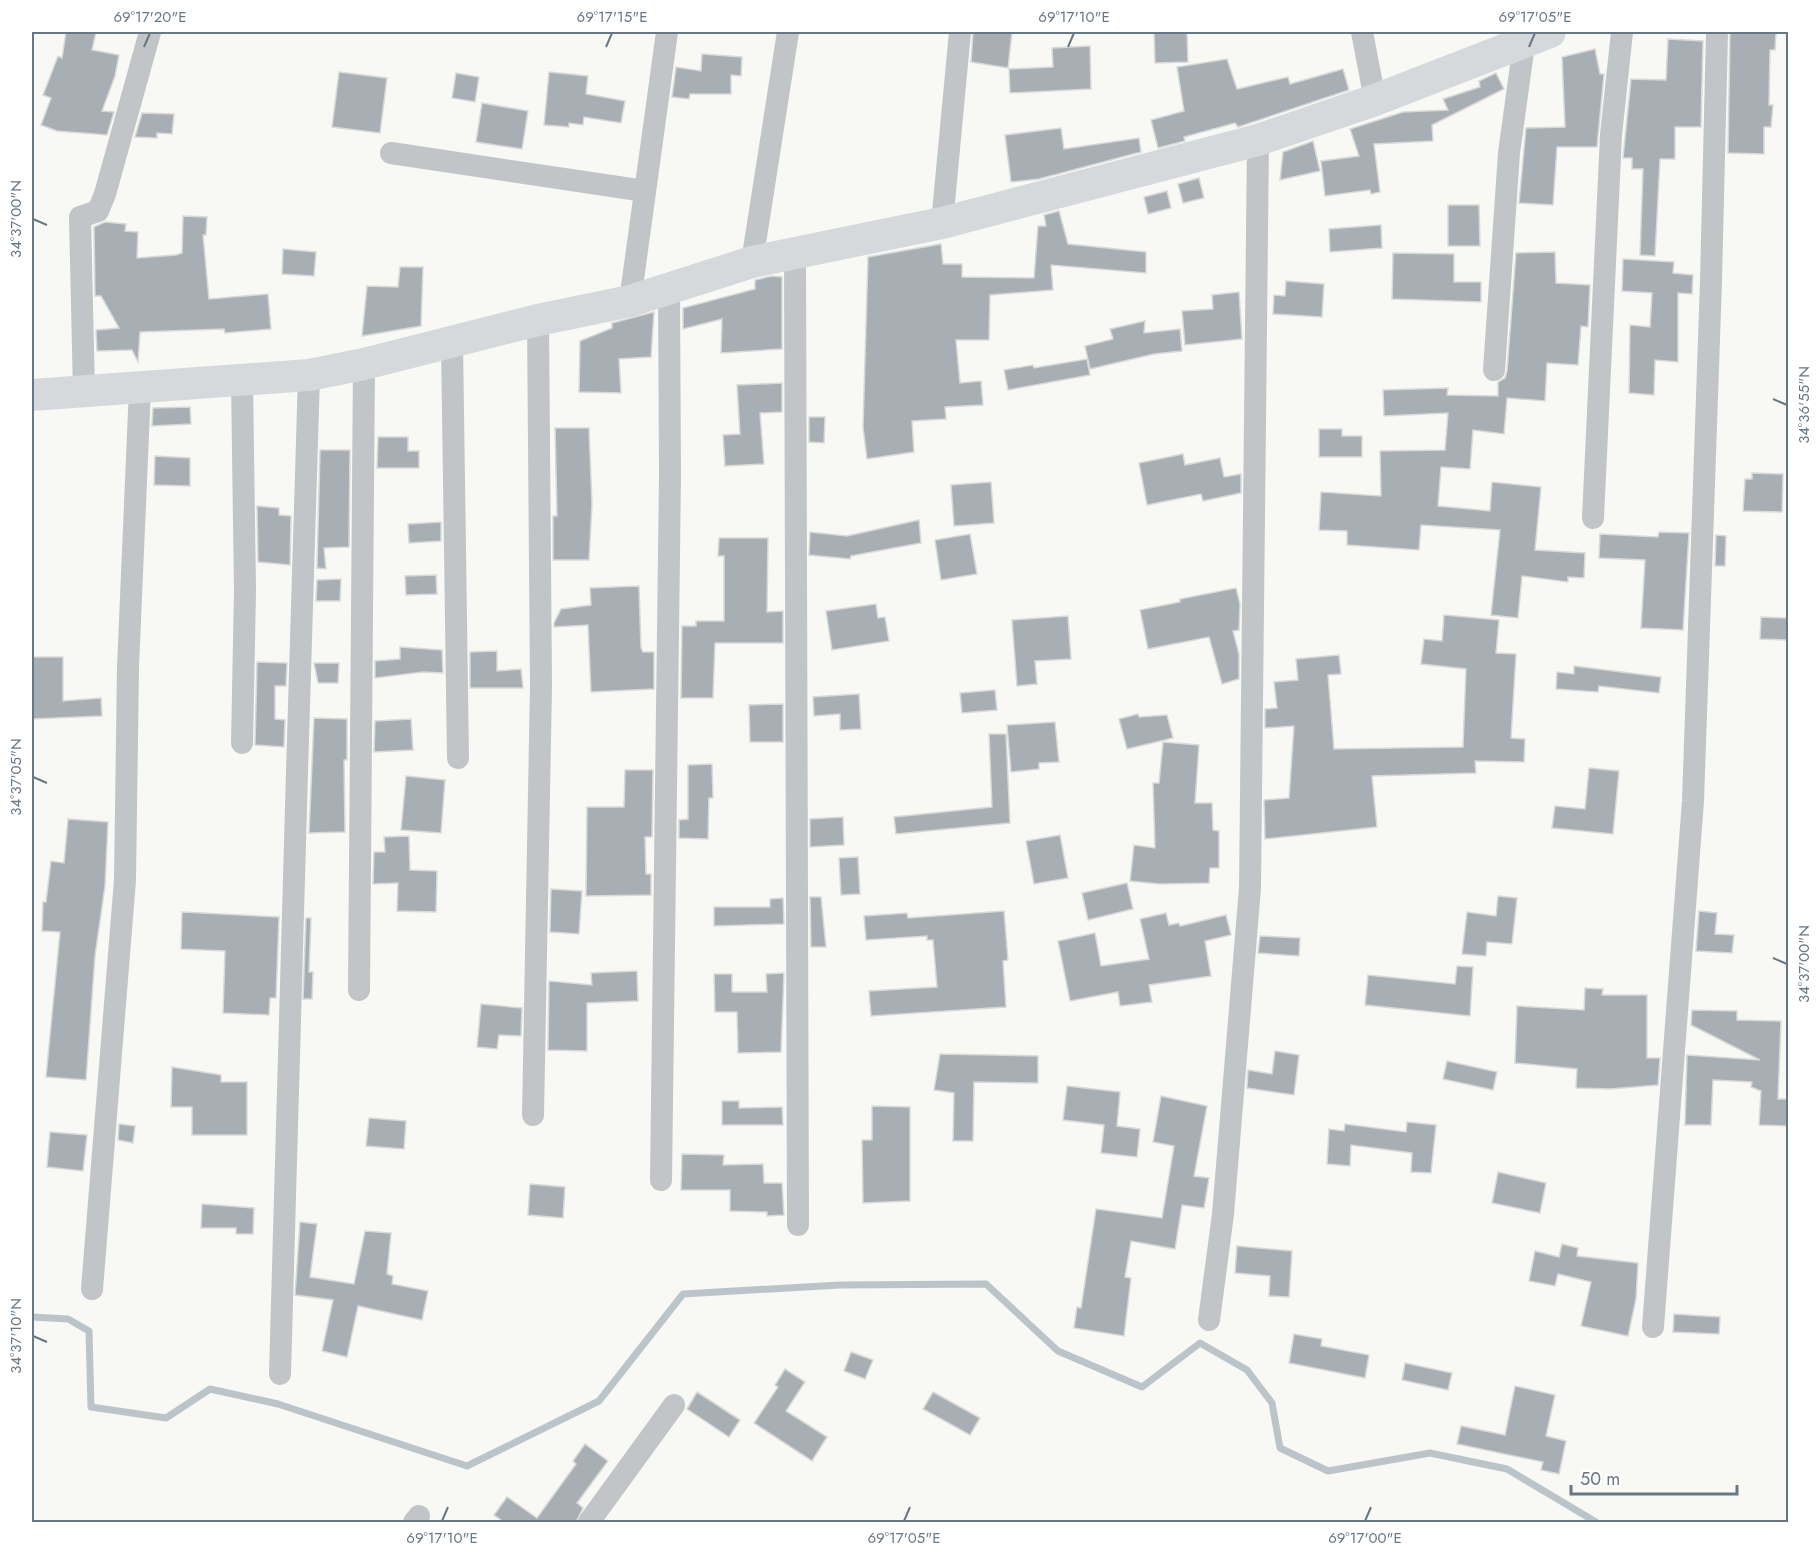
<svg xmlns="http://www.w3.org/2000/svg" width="1820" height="1554" viewBox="0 0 1820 1554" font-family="Jost,sans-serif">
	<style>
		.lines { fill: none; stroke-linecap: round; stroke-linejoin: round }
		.stream { stroke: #bac4c9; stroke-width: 7 }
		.building { fill: #a7afb5; stroke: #d9d9d7; stroke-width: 1.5 }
		.street { stroke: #c1c5c8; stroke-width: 22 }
		.secondary { stroke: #d5d9dc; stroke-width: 32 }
		.ticks { fill: none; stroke: #687784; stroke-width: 2 }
		.neatline { fill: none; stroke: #687784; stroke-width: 2 }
		.ticks-label { font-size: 15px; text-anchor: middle; fill: #687784 }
	</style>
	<rect width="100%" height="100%" fill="#f8f8f5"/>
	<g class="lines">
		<!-- stream -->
		<polyline class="stream" points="32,1317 68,1319 89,1331 91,1407 166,1418 210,1389 278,1404 467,1466 599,1401 683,1294 840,1285 986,1284 1058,1351 1142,1387 1200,1343 1247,1370 1272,1403 1280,1448 1328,1471 1430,1453 1507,1469 1596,1522"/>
	</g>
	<!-- building -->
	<g class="building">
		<polygon points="66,32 96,32 92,50 119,55 115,76 102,111 114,112 107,135 57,131 41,125 51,98 43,95 58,56 62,58"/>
		<polygon points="973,32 1012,32 1008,68 971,62"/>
		<polygon points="1154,32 1187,32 1188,62 1155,63"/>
		<polygon points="1730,32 1776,32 1775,50 1770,50 1769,105 1773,105 1771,127 1764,127 1764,154 1728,153"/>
		<polygon points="1668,39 1703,41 1701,127 1675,127 1675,159 1660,159 1655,256 1640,255 1643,169 1632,169 1632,158 1623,158 1631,79 1666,80"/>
		<polygon points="1090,46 1091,89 1010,93 1009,69 1053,67 1052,48"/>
		<polygon points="1595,49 1600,74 1604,74 1597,147 1557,147 1553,205 1519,203 1526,128 1565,127 1562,57"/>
		<polygon points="702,54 742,57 741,76 731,75 731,94 690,94 689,99 672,97 676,67 701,71"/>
		<polygon points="1227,59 1237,89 1288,77 1290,84 1343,69 1349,90 1238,127 1235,123 1184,137 1185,141 1158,148 1151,120 1184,111 1177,67"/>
		<polygon points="339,72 387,78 380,133 332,127"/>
		<polygon points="549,72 588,76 586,94 625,101 621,123 584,117 583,125 569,123 569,127 544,125"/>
		<polygon points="456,73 479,77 475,102 452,98"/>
		<polygon points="1496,73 1504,89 1432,125 1433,141 1374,144 1380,192 1371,194 1370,190 1325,196 1321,161 1359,156 1350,129 1403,112 1448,110 1443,99 1480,87 1479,81"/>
		<polygon points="482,103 528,111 522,149 476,142"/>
		<polygon points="142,113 174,114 172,134 157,133 157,138 135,137"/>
		<polygon points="1061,128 1064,149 1139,138 1141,152 1039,179 1011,182 1005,135"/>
		<polygon points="1313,141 1320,171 1280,180 1283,152"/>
		<polygon points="1199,178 1204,198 1183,203 1178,184"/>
		<polygon points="1167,191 1171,208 1148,214 1144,197"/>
		<polygon points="1448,205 1479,205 1480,246 1448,246"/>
		<polygon points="1059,211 1068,244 1146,252 1146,273 1051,265 1053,290 990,295 989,340 956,340 960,383 981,381 983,405 945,407 946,419 912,421 914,452 867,459 863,427 868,257 941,244 943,264 962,264 962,277 1034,278 1038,226 1046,226 1044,215"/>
		<polygon points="183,216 207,217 206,235 203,235 209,299 268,294 271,329 225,333 224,329 140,332 138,362 132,350 97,351 96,330 119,328 101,296 95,296 94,227 105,222 126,224 125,231 138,232 137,258 176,255 182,253"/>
		<polygon points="1381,225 1382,248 1330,252 1329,229"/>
		<polygon points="283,249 316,252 314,276 282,274"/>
		<polygon points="1555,252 1556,283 1590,285 1588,327 1581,326 1578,365 1547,363 1545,401 1507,398 1504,434 1473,430 1470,469 1441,467 1438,506 1490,511 1492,482 1541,487 1535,550 1585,553 1584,578 1568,577 1568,582 1522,576 1518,618 1491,615 1500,530 1421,525 1419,550 1347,545 1347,531 1319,530 1321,492 1381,496 1380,451 1445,450 1448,413 1384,416 1383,390 1448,388 1447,395 1498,396 1498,382 1505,378 1507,371 1516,253"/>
		<polygon points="1393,253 1454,254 1454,282 1481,282 1481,302 1392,299"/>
		<polygon points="1623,259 1674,262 1673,273 1693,275 1692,294 1678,293 1678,362 1655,360 1654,395 1629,393 1630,325 1650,327 1652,293 1622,291"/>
		<polygon points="400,267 423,267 421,326 362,336 367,286 398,287"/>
		<polygon points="772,276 782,277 782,349 721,353 722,319 683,329 683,308 755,289 755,280"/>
		<polygon points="1286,281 1324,284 1322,317 1273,314 1274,295 1285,296"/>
		<polygon points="1239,292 1242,339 1185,345 1182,311 1213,309 1212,295"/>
		<polygon points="654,312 651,357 619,359 621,393 579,392 580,341 612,328 612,323"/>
		<polygon points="1145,321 1144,333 1180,329 1182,351 1154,354 1090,369 1085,346 1113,339 1110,329"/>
		<polygon points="1087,359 1090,375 1008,390 1004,370 1033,365 1034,368"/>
		<polygon points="782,383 782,412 760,413 764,464 725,466 723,435 740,434 737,385"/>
		<polygon points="190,407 191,424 152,426 153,408"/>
		<polygon points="809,417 825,417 824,443 809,442"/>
		<polygon points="555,428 589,428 592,504 589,560 553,560 553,516 557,516"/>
		<polygon points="1319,429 1342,429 1342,436 1362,436 1362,457 1319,457"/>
		<polygon points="378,437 408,437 408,451 419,451 419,468 377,468"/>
		<polygon points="320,450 350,450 349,547 324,548 326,569 317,568"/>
		<polygon points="1183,454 1185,465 1220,458 1224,477 1241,474 1241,493 1203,501 1201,494 1147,505 1139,463"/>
		<polygon points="155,456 190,458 190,486 154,485"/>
		<polygon points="1752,473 1783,474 1782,512 1743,511 1745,479 1752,479"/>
		<polygon points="991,482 994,523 954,526 951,485"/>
		<polygon points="257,506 279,508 279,515 291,516 290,565 258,562"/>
		<polygon points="919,520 921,543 851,556 850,559 809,555 810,532 847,536"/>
		<polygon points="441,522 441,541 409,543 408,524"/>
		<polygon points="1659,532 1689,533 1683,630 1641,628 1645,560 1599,558 1600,534 1658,537"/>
		<polygon points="970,534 977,574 941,580 935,540"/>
		<polygon points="1716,535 1726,536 1725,566 1715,566"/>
		<polygon points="719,538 768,538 767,612 783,611 783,643 715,643 713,698 681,698 682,626 696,626 696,621 724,621 724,556 718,556"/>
		<polygon points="436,575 437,594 406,595 405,576"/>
		<polygon points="341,579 340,601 316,601 317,580"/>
		<polygon points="639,586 641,648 643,652 654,652 654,689 591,692 588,625 554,627 554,623 561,609 591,605 590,588"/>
		<polygon points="1236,588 1240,604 1239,630 1233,631 1239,654 1239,679 1222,684 1209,637 1148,649 1140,610 1180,602 1180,599"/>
		<polygon points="876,604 878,618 885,617 889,641 832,650 826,611"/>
		<polygon points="1444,615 1499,620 1496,653 1516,654 1511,738 1525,739 1524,762 1475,761 1476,773 1372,776 1377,827 1265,839 1264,800 1289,798 1294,726 1265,728 1265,709 1277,708 1274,682 1298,680 1296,659 1339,655 1341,674 1328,675 1334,749 1463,747 1466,669 1421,664 1424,639 1442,641"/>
		<polygon points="1068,616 1071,659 1035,661 1037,684 1017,686 1012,620"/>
		<polygon points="1761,617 1788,618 1788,640 1760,639"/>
		<polygon points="400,647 442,650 443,673 423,672 375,678 375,661 400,659"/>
		<polygon points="497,651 497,671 521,669 523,688 470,688 470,652"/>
		<polygon points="32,657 63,657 63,701 101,698 102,716 32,719"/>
		<polygon points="257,662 287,663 286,686 275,686 275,719 285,720 284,747 255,745"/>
		<polygon points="314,663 339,663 338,683 318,683"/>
		<polygon points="1574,666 1661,677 1659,693 1599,686 1598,692 1556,689 1557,672 1574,674"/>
		<polygon points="995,690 997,710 962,713 960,693"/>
		<polygon points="859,694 861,729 840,730 840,714 814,716 813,697"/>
		<polygon points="783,704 783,742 750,742 749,705"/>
		<polygon points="1138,714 1139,717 1167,715 1173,738 1127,749 1119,719"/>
		<polygon points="314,718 347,719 347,760 344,760 345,832 309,833"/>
		<polygon points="411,719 413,750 374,752 375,721"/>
		<polygon points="1055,722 1059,762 1039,763 1039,769 1011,772 1007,725"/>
		<polygon points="989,734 1006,734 1010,823 896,834 894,817 992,807"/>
		<polygon points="1163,742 1199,745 1195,803 1212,803 1213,830 1219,831 1219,868 1210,868 1209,883 1159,884 1130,881 1134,845 1155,848 1153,783 1159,783"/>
		<polygon points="712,764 713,798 709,798 708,839 679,838 679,820 688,819 688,765"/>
		<polygon points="1589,768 1619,771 1613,834 1552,828 1555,806 1585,809"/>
		<polygon points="625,770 653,770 652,837 645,837 646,874 651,874 651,895 586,896 587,807 624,807"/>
		<polygon points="406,776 445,780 441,833 401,830"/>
		<polygon points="843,817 844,845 810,847 810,819"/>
		<polygon points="68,819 108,822 105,886 95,956 86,1080 46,1077 60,932 42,931 43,902 46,902 51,861 64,863"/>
		<polygon points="1060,835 1068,878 1034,884 1026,841"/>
		<polygon points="409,836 410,870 437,871 436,912 397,911 398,883 373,884 374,852 385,852 384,837"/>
		<polygon points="858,857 860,894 841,895 839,858"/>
		<polygon points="1127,883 1133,909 1088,920 1082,893"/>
		<polygon points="551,889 582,891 579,934 550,932"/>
		<polygon points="1498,896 1517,898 1512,944 1487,942 1486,956 1462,954 1467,912 1496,916"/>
		<polygon points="810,897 821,897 826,947 811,947"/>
		<polygon points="783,898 784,924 714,926 714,907 770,907 770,899"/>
		<polygon points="1004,911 1008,960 1003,961 1006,1007 871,1016 869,991 937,987 933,940 927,940 927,936 866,940 864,916 907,913 908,918"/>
		<polygon points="1699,911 1717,913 1715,934 1734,935 1732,953 1696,951"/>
		<polygon points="182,912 279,917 276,998 270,998 269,1015 223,1013 225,951 181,949"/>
		<polygon points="1166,913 1169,925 1179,923 1180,926 1226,915 1231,935 1205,941 1211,976 1149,985 1152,1002 1120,1006 1118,992 1070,1001 1058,941 1095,933 1101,966 1149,959 1140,919"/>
		<polygon points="306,918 311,918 309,972 313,972 312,999 303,999"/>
		<polygon points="1260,936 1300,938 1299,956 1258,953"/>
		<polygon points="1457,966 1473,967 1470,1016 1365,1005 1368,975 1455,984"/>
		<polygon points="637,971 638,1001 587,1003 587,1051 548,1050 549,981 592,985 591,973"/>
		<polygon points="784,973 781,1052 738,1053 737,1012 715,1012 714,974 732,974 732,992 767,992 766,974"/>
		<polygon points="1585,988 1603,989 1602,995 1647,995 1647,1058 1660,1058 1658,1085 1610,1089 1576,1088 1577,1069 1515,1063 1517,1006 1584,1010"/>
		<polygon points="481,1004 522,1008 521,1036 499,1035 497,1049 477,1047"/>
		<polygon points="1692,1010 1737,1011 1737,1020 1781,1021 1778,1099 1788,1099 1788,1126 1759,1125 1761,1091 1751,1087 1752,1082 1713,1080 1711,1125 1685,1125 1687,1055 1760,1060 1691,1025"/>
		<polygon points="1275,1051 1299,1055 1294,1095 1247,1088 1248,1070 1272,1074"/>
		<polygon points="940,1054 1038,1056 1038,1083 974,1082 973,1141 953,1141 954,1093 934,1090"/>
		<polygon points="1447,1061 1497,1072 1493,1090 1443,1079"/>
		<polygon points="172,1067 221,1075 221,1082 247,1082 247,1135 192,1135 192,1107 171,1107"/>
		<polygon points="1067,1086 1120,1092 1117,1126 1140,1129 1137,1157 1101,1153 1104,1125 1063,1120"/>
		<polygon points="1161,1096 1207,1106 1194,1176 1209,1178 1204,1208 1182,1205 1175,1249 1131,1241 1125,1277 1131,1278 1124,1336 1074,1328 1077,1307 1081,1308 1096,1209 1162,1218 1174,1146 1153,1142"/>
		<polygon points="722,1101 739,1101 739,1108 782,1107 783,1125 722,1125"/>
		<polygon points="872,1106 910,1107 910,1201 863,1203 862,1140 872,1140"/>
		<polygon points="369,1118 406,1121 404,1149 366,1146"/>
		<polygon points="1407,1122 1436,1125 1431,1173 1411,1172 1412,1153 1351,1145 1350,1166 1327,1164 1329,1129 1344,1131 1345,1124 1406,1132"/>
		<polygon points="119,1124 135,1126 133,1143 118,1140"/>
		<polygon points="50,1132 87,1135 83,1171 47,1167"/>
		<polygon points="682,1154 724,1155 723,1165 763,1164 764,1183 782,1183 784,1215 767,1216 767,1212 730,1211 730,1190 681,1190"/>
		<polygon points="1498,1172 1546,1183 1540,1213 1492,1203"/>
		<polygon points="530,1184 565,1187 563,1218 528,1215"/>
		<polygon points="202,1204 254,1208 253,1234 236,1234 236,1228 201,1228"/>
		<polygon points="300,1222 317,1224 310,1277 354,1284 365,1231 391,1233 387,1274 393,1276 392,1284 428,1291 422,1320 358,1306 347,1357 322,1351 333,1300 295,1295"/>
		<polygon points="1562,1244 1578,1248 1577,1256 1638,1263 1636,1299 1628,1336 1581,1326 1591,1282 1558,1274 1555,1286 1529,1281 1535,1251 1559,1257"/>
		<polygon points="1237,1246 1292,1251 1289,1297 1269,1296 1270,1276 1235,1273"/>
		<polygon points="1674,1314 1720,1317 1719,1334 1673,1332"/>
		<polygon points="1294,1334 1322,1339 1321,1346 1369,1355 1365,1378 1289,1363"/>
		<polygon points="851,1352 873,1360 865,1379 844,1371"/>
		<polygon points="1405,1363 1452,1373 1448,1390 1402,1380"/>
		<polygon points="785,1369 805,1382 786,1411 827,1437 812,1461 754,1423 778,1387 775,1385"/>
		<polygon points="1515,1386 1555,1395 1546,1436 1566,1441 1559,1474 1541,1470 1543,1462 1457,1444 1461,1426 1505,1435"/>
		<polygon points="697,1392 740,1420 729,1437 687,1409"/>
		<polygon points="933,1392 980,1418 970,1435 923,1409"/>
		<polygon points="585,1444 608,1461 577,1503 583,1508 576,1522 504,1522 494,1515 507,1497 537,1518 576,1464 573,1461"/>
	</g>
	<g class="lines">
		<!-- street -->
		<g class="street">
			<polyline points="1362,32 1375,100"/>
			<polyline points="391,153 645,191"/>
			<polyline points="942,223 960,32"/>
			<polyline points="795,254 798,1225"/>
			<polyline points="752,262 788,32"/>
			<polyline points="630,301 667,32"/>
			<polyline points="452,343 458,758"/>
			<polyline points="1494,370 1509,153 1524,44"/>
			<polyline points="84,392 80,217 98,211 105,194 150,32"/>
			<polyline points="1593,518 1611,135 1622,32"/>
			<polyline points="242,743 245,591 242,379"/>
			<polyline points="359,990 364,364"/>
			<polyline points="533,1115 541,686 538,320"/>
			<polyline points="661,1180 670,475 669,290"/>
			<polyline points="92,1289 125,880 128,667 140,388"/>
			<polyline points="1209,1320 1223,1214 1250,888 1258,140"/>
			<polyline points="1653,1327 1693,801 1711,281 1717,32"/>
			<path d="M280 1374C287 1041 300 708 309 375"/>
			<polyline points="414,1522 419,1516"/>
			<polyline points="589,1522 674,1405"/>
		</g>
		<!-- secondary -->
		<polyline class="secondary" points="32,395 309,375 364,364 538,320 630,301 752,262 942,223 1258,140 1375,100 1550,32"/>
	</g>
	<!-- ticks -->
	<path class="ticks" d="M144 47 150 33M606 47 612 33M1068 47 1074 33M1529 47 1535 33M33 219 47 225M1773 399 1787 405M33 777 47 783M1773 958 1787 964M33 1336 47 1342M442 1521 448 1507M904 1521 910 1507M1365 1521 1371 1507"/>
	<!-- border -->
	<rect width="1820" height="1554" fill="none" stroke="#ffffff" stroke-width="66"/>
	<!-- scale -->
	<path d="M1571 1485v9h166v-9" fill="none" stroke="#687784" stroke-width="3"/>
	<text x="1580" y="1485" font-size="18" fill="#687784" stroke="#ffffff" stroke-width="4.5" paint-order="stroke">50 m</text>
	<rect x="33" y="33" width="1754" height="1488" class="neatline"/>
	<g class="ticks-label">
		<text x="150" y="22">69°17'20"E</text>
		<text x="612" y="22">69°17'15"E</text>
		<text x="1074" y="22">69°17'10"E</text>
		<text x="1535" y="22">69°17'05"E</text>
		<text transform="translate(16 219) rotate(-90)" y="5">34°37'00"N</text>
		<text transform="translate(1804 405) rotate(-90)" y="5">34°36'55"N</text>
		<text transform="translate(16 777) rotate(-90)" y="5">34°37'05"N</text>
		<text transform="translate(1804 964) rotate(-90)" y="5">34°37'00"N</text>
		<text transform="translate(16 1336) rotate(-90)" y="5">34°37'10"N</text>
		<text x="442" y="1543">69°17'10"E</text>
		<text x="904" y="1543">69°17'05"E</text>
		<text x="1365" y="1543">69°17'00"E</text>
	</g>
</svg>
